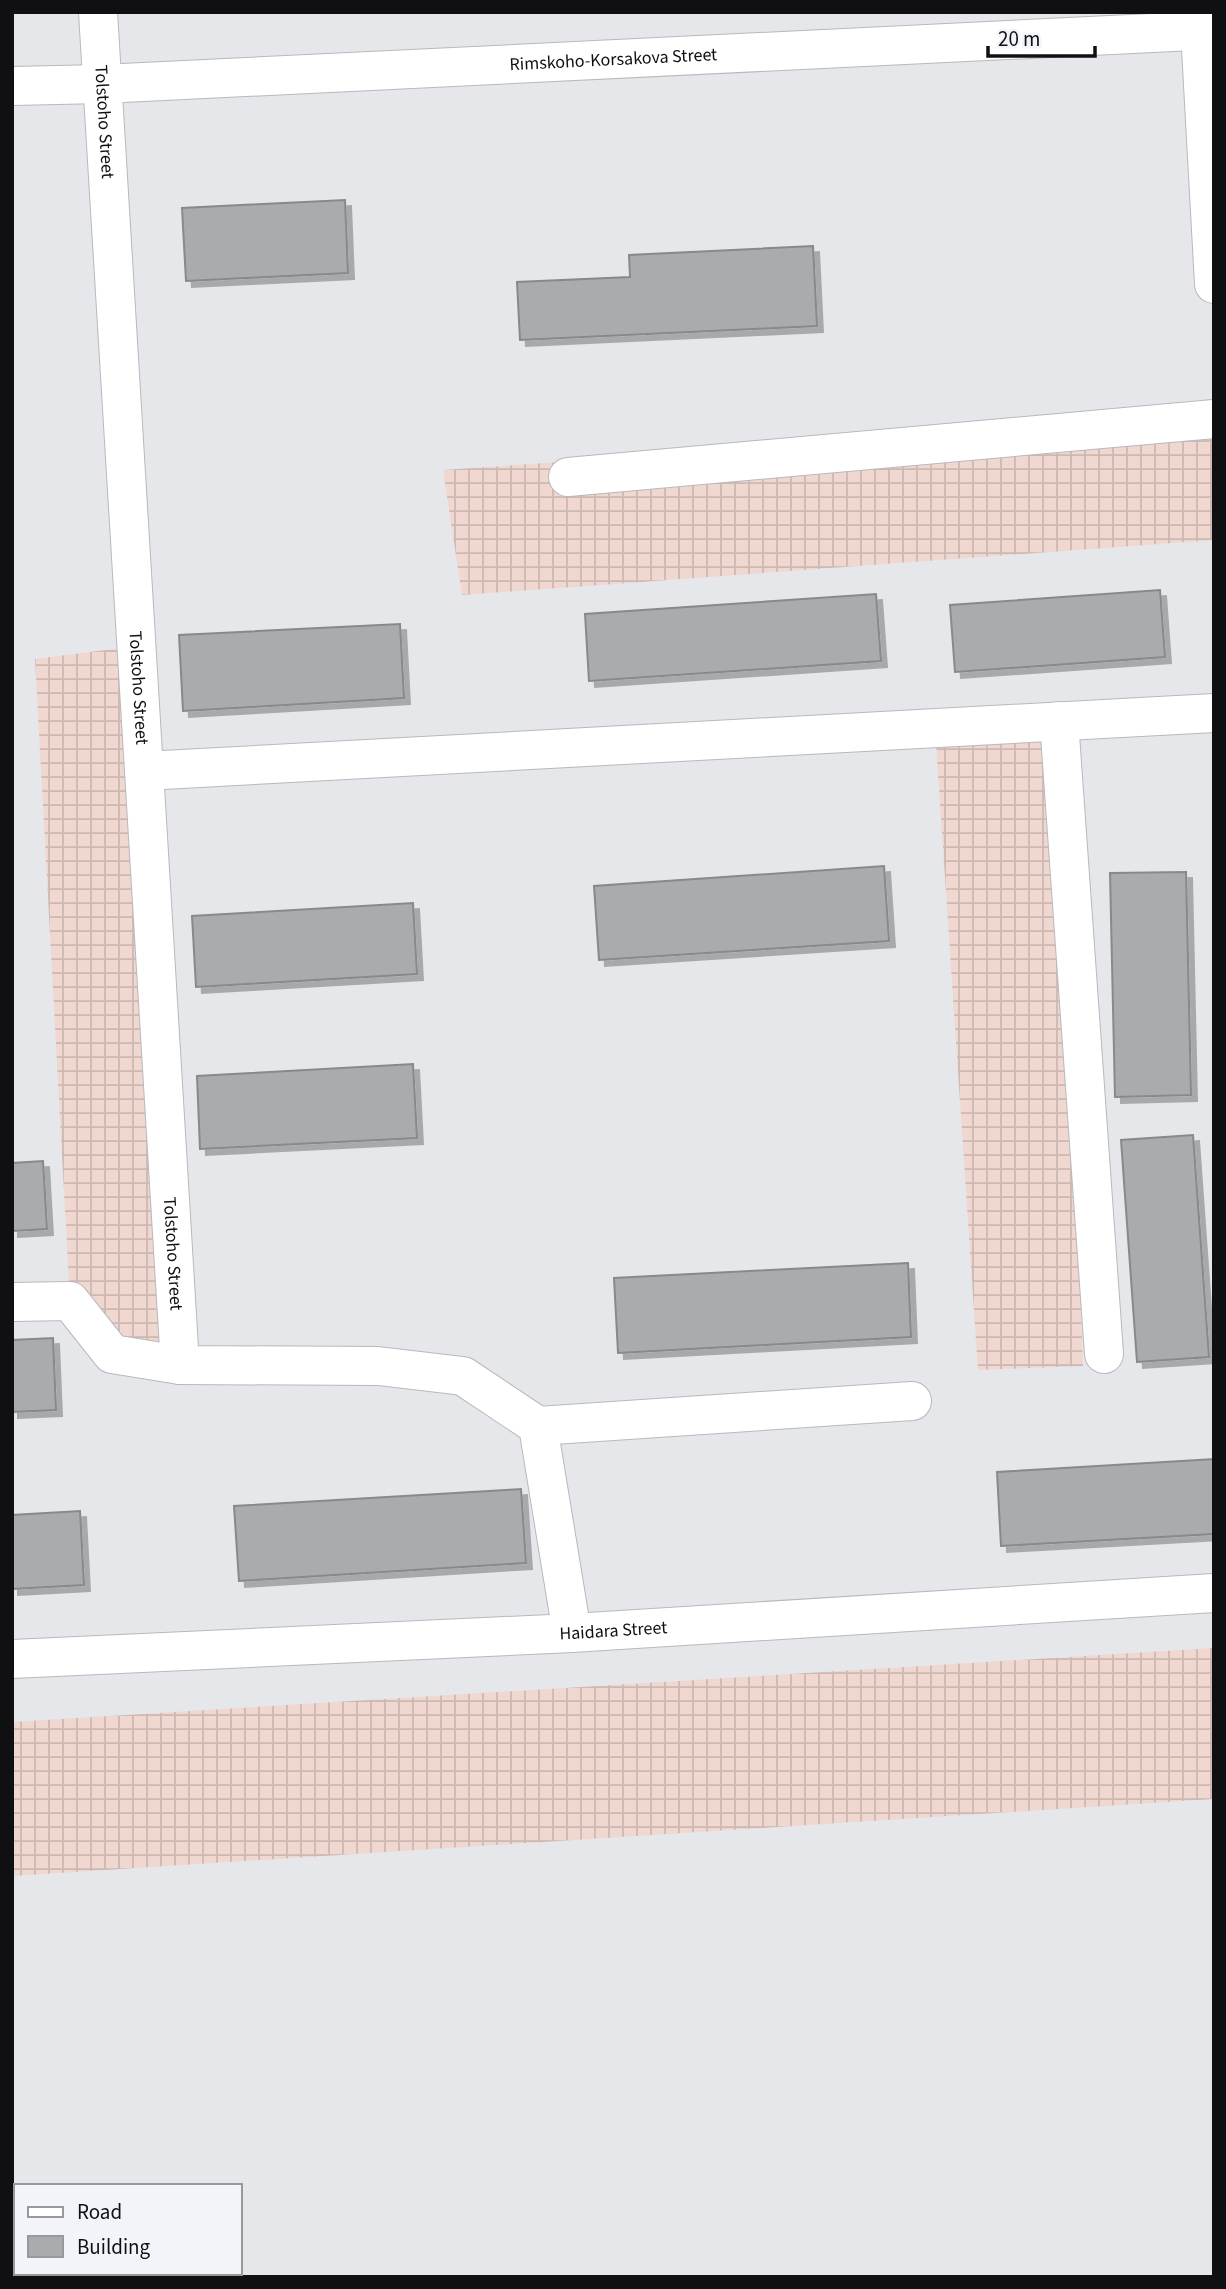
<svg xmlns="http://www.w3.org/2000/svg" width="1226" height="2289" viewBox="0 0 1226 2289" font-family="'Source Sans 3',sans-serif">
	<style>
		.industrial { fill: url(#industrial-grid) }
		.building { fill: #a9abaf; stroke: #88898d; stroke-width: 2; filter: url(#shadow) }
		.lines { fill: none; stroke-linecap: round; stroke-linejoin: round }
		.minor-casing { stroke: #b8b9be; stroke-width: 40 }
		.minor { stroke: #fff; stroke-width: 38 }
		.labels { text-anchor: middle; stroke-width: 5; stroke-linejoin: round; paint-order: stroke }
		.street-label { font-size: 18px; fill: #101012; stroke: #f2f4f9 }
	</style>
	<defs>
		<pattern id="industrial-grid" width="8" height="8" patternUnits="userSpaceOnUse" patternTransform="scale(1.75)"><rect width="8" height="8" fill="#f0d7d0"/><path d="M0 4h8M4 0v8" fill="none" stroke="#cdb8b2"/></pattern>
		<filter id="shadow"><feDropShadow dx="6" dy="6" stdDeviation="0" flood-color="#0004"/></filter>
	</defs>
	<rect width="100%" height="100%" fill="#e5e7eb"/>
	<!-- industrial -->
	<g class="industrial">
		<polygon points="1214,418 1214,540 462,595 443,470"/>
		<polygon points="137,646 180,1365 112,1354 70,1301 35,659"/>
		<polygon points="1059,721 1083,1366 978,1370 935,728"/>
		<polygon points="1214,1648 1214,1799 12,1876 12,1722"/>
	</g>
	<!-- building -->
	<g class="building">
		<polygon points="345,200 348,273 186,281 182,208"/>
		<polygon points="813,246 817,326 520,340 517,282 630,277 629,255"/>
		<polygon points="1160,590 1165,657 955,672 950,605"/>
		<polygon points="876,594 881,661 589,681 585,614"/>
		<polygon points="400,624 404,698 183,711 179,635"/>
		<polygon points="884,866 889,941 599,960 594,886"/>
		<polygon points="1186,872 1191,1095 1115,1097 1110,873"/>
		<polygon points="413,903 417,974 196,987 192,916"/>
		<polygon points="413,1064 417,1138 200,1149 197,1076"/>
		<polygon points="1193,1135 1209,1357 1137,1362 1121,1140"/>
		<polygon points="43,1161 47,1229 12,1231 12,1163"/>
		<polygon points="908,1263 911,1337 618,1353 614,1278"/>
		<polygon points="53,1338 56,1410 12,1412 12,1340"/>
		<polygon points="1214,1459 1214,1534 1001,1546 997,1472"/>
		<polygon points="521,1489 526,1563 239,1581 234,1506"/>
		<polygon points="80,1511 84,1585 12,1589 12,1515"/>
	</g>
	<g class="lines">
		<!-- minor casing -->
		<g class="minor-casing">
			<g id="minor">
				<path id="s1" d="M98 12 180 1365"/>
				<polyline points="1200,30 1214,284"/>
				<path id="s2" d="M12 86 102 84 1214 30"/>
				<polyline points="568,477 1214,419"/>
				<polyline points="1059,721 1104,1354"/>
				<polyline points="144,771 1214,713"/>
				<polyline points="12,1302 70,1301 112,1354 180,1365 378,1366 463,1376 538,1426 572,1633"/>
				<polyline points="538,1426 912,1401"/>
				<path id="s3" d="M12 1659 572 1633 1214 1593"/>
			</g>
		</g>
		<!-- minor -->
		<use href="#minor" class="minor"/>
	</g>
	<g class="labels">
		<!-- street labels -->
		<g class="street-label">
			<text dy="6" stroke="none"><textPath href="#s2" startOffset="602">Rimskoho-Korsakova Street</textPath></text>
			<text dy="6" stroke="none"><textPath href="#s1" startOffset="110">Tolstoho Street</textPath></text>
			<text dy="6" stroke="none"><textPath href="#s1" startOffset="677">Tolstoho Street</textPath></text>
			<text dy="6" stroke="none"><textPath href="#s1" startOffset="1244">Tolstoho Street</textPath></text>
			<text dy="6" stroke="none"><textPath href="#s3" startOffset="602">Haidara Street</textPath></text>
		</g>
	</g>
	<!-- border -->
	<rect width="1226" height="2289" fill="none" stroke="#101012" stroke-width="28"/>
	<!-- legend -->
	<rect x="14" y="2184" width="228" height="91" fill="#f2f4f9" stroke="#98999d" stroke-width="2"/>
	<rect x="28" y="2207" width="35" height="10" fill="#ffffff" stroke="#98999d" stroke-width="2"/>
	<text x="77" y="2219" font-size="21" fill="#101012">Road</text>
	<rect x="28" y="2236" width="35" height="21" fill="#a9abaf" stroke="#98999d" stroke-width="2"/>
	<text x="77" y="2254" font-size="21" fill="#101012">Building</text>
	<!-- scale -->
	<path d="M988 46v10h107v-10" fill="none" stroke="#101012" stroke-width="3.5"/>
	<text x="998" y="46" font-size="21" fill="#101012" stroke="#f2f4f9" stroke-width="5" paint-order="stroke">20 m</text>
</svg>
